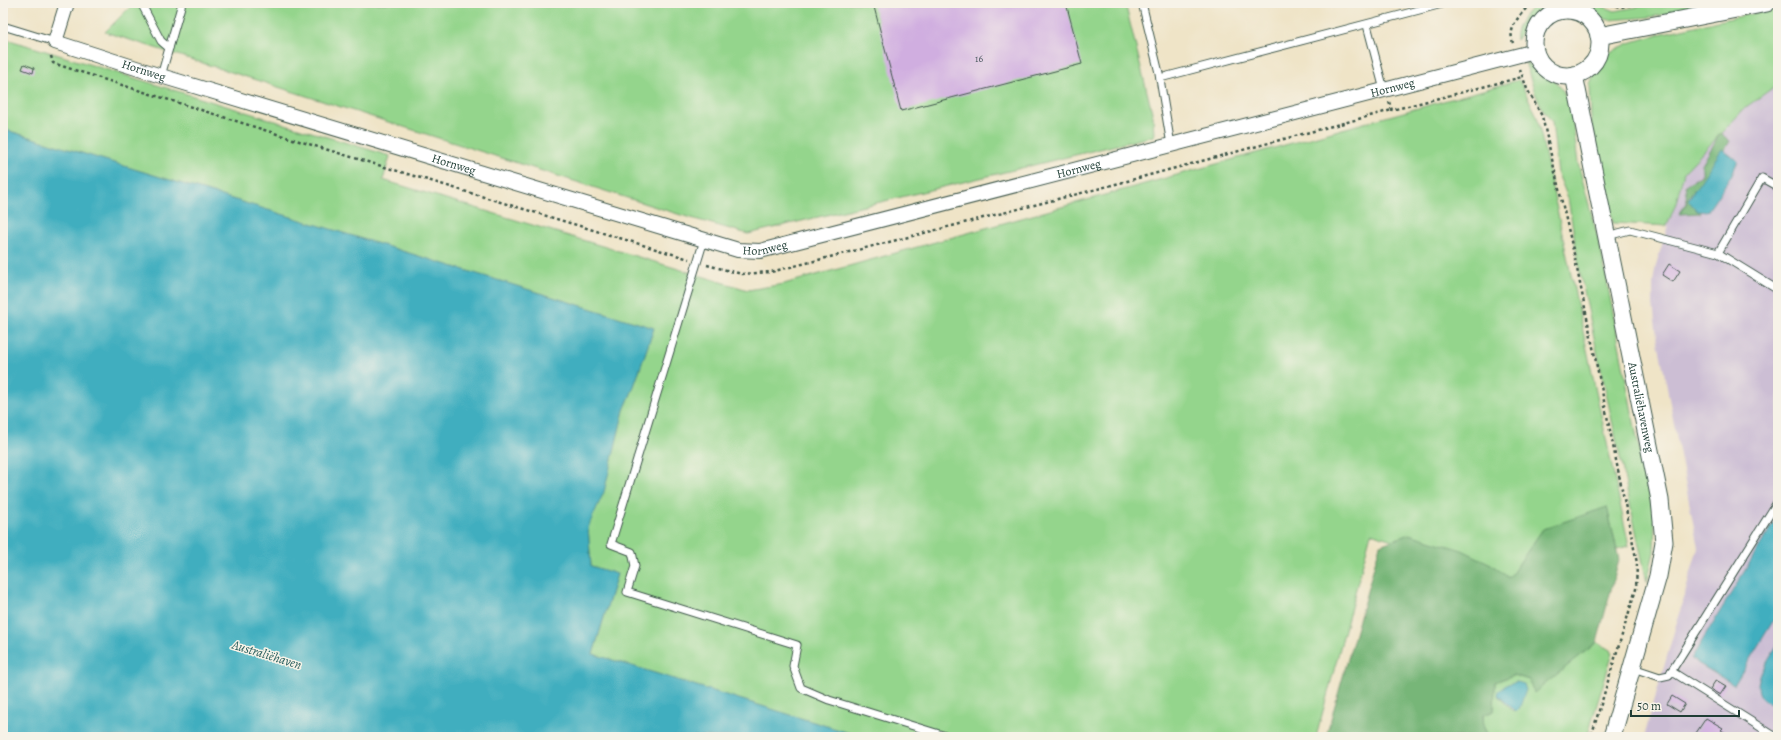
<svg xmlns="http://www.w3.org/2000/svg" width="1781" height="740" viewBox="0 0 1781 740" font-family="Alegreya,serif">
	<style>
		.industrial { fill: #ccbed4 }
		.green { fill: #94d58c; stroke: #5a8960; fill-rule: evenodd }
		.forest { fill: #77b678; stroke: #4b7a56 }
		.water { fill: #41aebf; stroke: #30767a }
		.building { fill: #d0aee0 }
		.lines { fill: none; stroke-linecap: round; stroke-linejoin: round }
		.service-casing { stroke: #3e564a; stroke-width: 9 }
		.minor-casing { stroke: #3e564a; stroke-width: 16 }
		.tertiary-casing { stroke: #3e564a; stroke-width: 19 }
		.path { stroke: #3e564a; stroke-width: 2.5; stroke-dasharray: 3 3; stroke-linecap: butt }
		.service { stroke: #fff; stroke-width: 7 }
		.minor { stroke: #fff; stroke-width: 14 }
		.tertiary { stroke: #fff; stroke-width: 17 }
		.labels { text-anchor: middle; stroke-width: 3; stroke-linejoin: round; paint-order: stroke }
		.number-label { font-size: 10px; fill: #4b595f }
		.street-label { font-size: 12px; fill: #1f3d34; stroke: #f7f3e8 }
		.water-label { font-size: 13px; font-style: italic; fill: #295f5e; stroke: #f7f3e8 }
	</style>
	<rect width="100%" height="100%" fill="#f7f3e8"/>
	<filter id="ink" filterUnits="userSpaceOnUse"><feTurbulence type="fractalNoise" baseFrequency=".025" numOctaves="2"/><feDisplacementMap in="SourceGraphic" scale="8" xChannelSelector="R" yChannelSelector="G"/><feConvolveMatrix kernelMatrix="1 2 1 2 8 2 1 2 1" color-interpolation-filters="sRGB"/></filter>
	<filter id="wash" filterUnits="userSpaceOnUse"><feTurbulence type="fractalNoise" baseFrequency=".012" numOctaves="4" result="noise"/><feDisplacementMap in="SourceGraphic" scale="16" xChannelSelector="R" yChannelSelector="G"/><feGaussianBlur stdDeviation="0.9" result="paint"/><feColorMatrix in="noise" values="0 0 0 0 0 0 0 0 0 0 0 0 0 0 0 0 0 1.4 0 .05"/><feComposite in="paint" operator="in"/></filter>
	<g filter="url(#wash)">
		<rect width="100%" height="100%" fill="#efe4c7"/>
		<!-- industrial -->
		<polygon class="industrial" points="1778,84 1778,737 1644,737 1698,548 1657,336 1653,305 1653,282 1656,265 1684,172 1746,107"/>
		<!-- green -->
		<g class="green">
			<polygon points="134,3 1125,3 1153,116 1154,136 748,234 684,216 105,32"/>
			<path d="M1536 3H1544L1542 8 1516 40C1514 24 1527 14 1536 3Z"/>
			<polygon points="1580,3 1595,3 1615,11 1658,3 1723,3 1651,17 1609,20 1598,17"/>
			<polygon points="1778,8 1778,84 1746,107 1684,172 1676,203 1667,226 1613,223 1591,120 1590,84 1594,74 1600,67 1607,54 1629,43 1659,34"/>
			<polygon points="3,38 390,156 383,180 748,290 784,284 1519,80 1537,116 1629,546 1617,549 1607,508 1543,529 1509,578 1371,533 1316,737 862,737 593,654 617,574 591,566 588,527 611,463 624,410 633,389 654,328 3,129"/>
			<polygon points="1525,62 1554,80 1562,89 1571,108 1578,163 1601,250 1637,438 1655,518 1654,552 1647,582 1580,273 1568,198 1558,174 1552,122 1543,110 1535,93"/>
			<path d="M1597 642 1613 652 1587 737H1489L1484 728 1483 715 1494 711 1495 682 1513 675 1529 680 1534 692ZM1518 682 1513 711 1498 696 1508 684Z"/>
		</g>
		<!-- forest -->
		<g class="forest">
			<polygon points="1720,133 1730,141 1711,171 1688,197 1701,213 1679,214 1687,203 1685,185 1702,175 1702,165"/>
			<polygon points="1607,507 1619,560 1597,642 1534,693 1529,680 1513,675 1495,682 1494,711 1483,715 1484,728 1489,737 1326,737 1380,545 1409,534 1462,550 1491,564 1509,578 1543,529"/>
		</g>
		<!-- water -->
		<g class="water">
			<polygon points="3,129 654,328 633,389 624,410 604,492 588,527 591,566 617,574 593,654 862,737 3,737"/>
			<polygon points="1722,149 1738,161 1731,176 1707,212 1697,211 1688,200"/>
			<polygon points="1778,516 1778,613 1734,685 1691,659"/>
			<path d="M1778 644V706C1740 697 1766 663 1778 644Z"/>
			<polygon points="1517,682 1524,684 1526,690 1519,709 1516,712 1498,695 1499,690 1508,684"/>
		</g>
		<g id="blocks">
			<!-- building -->
			<g class="building">
				<polygon points="873,3 1066,3 1082,64 901,111"/>
				<polygon points="24,64 34,68 33,73 22,69"/>
				<polygon points="1669,264 1680,271 1673,282 1662,275"/>
				<polygon points="1716,680 1726,686 1720,695 1710,689"/>
				<polygon points="1672,696 1685,704 1680,712 1667,704"/>
				<polygon points="1706,718 1723,728 1721,730 1732,737 1702,737 1696,733"/>
			</g>
		</g>
	</g>
	<g filter="url(#ink)">
		<use href="#blocks" fill-opacity="0" stroke="#3e564a" stroke-width="1"/>
		<g class="lines">
			<!-- service casing -->
			<g class="service-casing">
				<g id="service">
					<polyline points="141,3 161,41 169,48"/>
					<polyline points="1142,3 1159,73 1171,145"/>
					<polyline points="1367,25 1384,90"/>
					<polyline points="3,26 55,42"/>
					<polyline points="161,76 182,3"/>
					<polyline points="1160,78 1446,3"/>
					<polyline points="1607,236 1630,230 1718,253 1778,290"/>
					<polyline points="704,240 611,544 632,552 635,566 627,592 797,645 793,666 801,688 829,700 949,737"/>
					<polyline points="1718,253 1762,178 1778,187"/>
					<polyline points="1633,668 1660,677 1669,675 1778,501"/>
					<polyline points="1671,671 1776,737"/>
				</g>
			</g>
			<!-- minor casing -->
			<g class="minor-casing">
				<g id="minor">
					<path id="s1" d="M67 3 55 42 161 76 738 250 760 251 1535 51"/>
					<polyline points="1559,3 1560,11"/>
				</g>
			</g>
			<!-- tertiary casing -->
			<g class="tertiary-casing">
				<g id="tertiary">
					<circle cx="1567" cy="43" r="33"/>
					<polyline points="1599,36 1767,3"/>
					<path id="s2" d="M1574 75 1660 500 1664 542 1658 576 1612 737"/>
				</g>
			</g>
			<!-- path -->
			<g class="path">
				<polyline points="1604,3 1620,7 1646,3"/>
				<path d="M1513 43C1507 27 1521 14 1531 3"/>
				<polyline points="51,56 53,63 65,67 315,146 689,259"/>
				<polyline points="1520,69 1527,89 1542,116 1574,254 1637,563 1636,589 1591,737"/>
				<polyline points="1389,102 1392,110 1522,77"/>
				<polyline points="707,265 742,274 771,272 1101,188 1392,110"/>
			</g>
			<!-- service -->
			<use href="#service" class="service"/>
			<!-- minor -->
			<use href="#minor" class="minor"/>
			<!-- tertiary -->
			<use href="#tertiary" class="tertiary"/>
		</g>
	</g>
	<g class="labels">
		<!-- number labels -->
		<g class="number-label">
			<text x="979" y="62">16</text>
		</g>
		<!-- street labels -->
		<g class="street-label">
			<text dy="4" stroke="none"><textPath href="#s1" startOffset="134">Hornweg</textPath></text>
			<text dy="4" stroke="none"><textPath href="#s1" startOffset="1430">Hornweg</textPath></text>
			<text dy="4" stroke="none"><textPath href="#s1" startOffset="458">Hornweg</textPath></text>
			<text dy="4" stroke="none"><textPath href="#s1" startOffset="1106">Hornweg</textPath></text>
			<text dy="4" stroke="none"><textPath href="#s1" startOffset="782">Hornweg</textPath></text>
			<text dy="4" stroke="none"><textPath href="#s2" startOffset="339">Australiëhavenweg</textPath></text>
		</g>
		<!-- water labels -->
		<g class="water-label">
			<text transform="translate(267 654) rotate(17)" y="5">Australiëhaven</text>
		</g>
	</g>
	<!-- margin -->
	<rect width="1781" height="740" fill="none" stroke="#f7f3e8" stroke-width="16"/>
	<!-- scale -->
	<path d="M1631 710v6h108v-6" fill="none" stroke="#1f3d34" stroke-width="2"/>
	<text x="1637" y="710" font-size="12" fill="#1f3d34" stroke="#f7f3e8" stroke-width="3" paint-order="stroke">50 m</text>
</svg>
